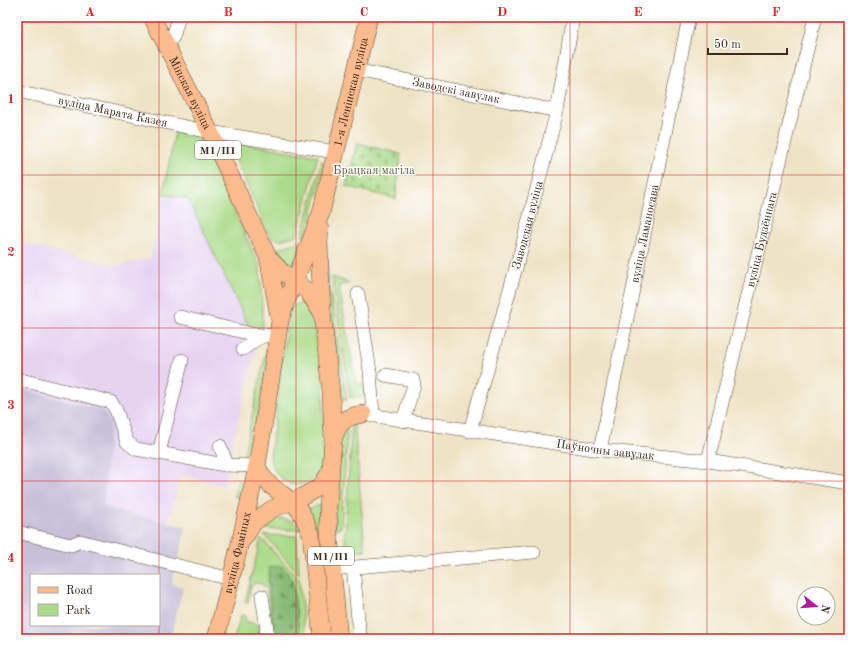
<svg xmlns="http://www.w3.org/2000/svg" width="866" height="656" viewBox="0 0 866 656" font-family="'Old Standard TT',serif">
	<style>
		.built { fill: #e5d3f0 }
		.industrial { fill: #c7c0d8; fill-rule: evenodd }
		.green { fill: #aadb89; stroke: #728254 }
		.forest { fill: url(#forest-firs); stroke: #61724a }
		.cemetery { fill: url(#cemetery-stones); stroke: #728254 }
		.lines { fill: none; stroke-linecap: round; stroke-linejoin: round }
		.minor-casing { stroke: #564637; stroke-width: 14 }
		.major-casing { stroke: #564637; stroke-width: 18 }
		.minor { stroke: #fff; stroke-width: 13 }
		.major { stroke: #fbbb8c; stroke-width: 17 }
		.grid { fill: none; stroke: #d62828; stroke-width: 1; stroke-opacity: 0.55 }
		.labels { text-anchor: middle; stroke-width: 3; stroke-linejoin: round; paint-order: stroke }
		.shield { fill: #fff; stroke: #766a62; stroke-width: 1 }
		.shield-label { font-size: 11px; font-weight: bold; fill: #3b2a1e }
		.street-label { font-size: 12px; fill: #3b2a1e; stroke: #fff }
		.park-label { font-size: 12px; fill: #5c5f3e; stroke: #fff }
		.neatline { fill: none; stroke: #d62828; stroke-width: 1.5 }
		.grid-label { font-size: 13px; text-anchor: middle; font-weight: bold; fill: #d62828 }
	</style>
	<defs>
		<pattern id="forest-firs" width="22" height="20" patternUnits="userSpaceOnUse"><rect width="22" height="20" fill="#87bb75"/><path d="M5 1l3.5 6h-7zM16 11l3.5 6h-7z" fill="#70985f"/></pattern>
		<pattern id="cemetery-stones" width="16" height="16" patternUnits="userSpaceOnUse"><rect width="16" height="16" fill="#aadb89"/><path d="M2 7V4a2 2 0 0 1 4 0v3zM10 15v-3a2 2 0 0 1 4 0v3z" fill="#93bc76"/></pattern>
	</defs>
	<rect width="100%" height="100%" fill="#fff"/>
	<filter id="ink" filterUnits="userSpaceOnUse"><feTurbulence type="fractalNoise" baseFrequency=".025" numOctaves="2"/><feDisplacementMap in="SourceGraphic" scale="8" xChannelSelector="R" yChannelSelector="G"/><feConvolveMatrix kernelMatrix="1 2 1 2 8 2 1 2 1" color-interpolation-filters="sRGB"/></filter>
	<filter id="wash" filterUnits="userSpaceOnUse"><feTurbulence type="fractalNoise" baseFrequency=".012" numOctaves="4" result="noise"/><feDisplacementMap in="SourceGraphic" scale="16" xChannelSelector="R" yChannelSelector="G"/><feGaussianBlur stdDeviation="0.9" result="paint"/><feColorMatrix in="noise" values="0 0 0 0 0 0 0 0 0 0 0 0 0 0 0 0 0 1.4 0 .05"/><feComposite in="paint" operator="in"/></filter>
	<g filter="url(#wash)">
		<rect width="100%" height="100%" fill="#eee4c5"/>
		<!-- built -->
		<polygon class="built" points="163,194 188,199 257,345 229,458 225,486 181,475 168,523 103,507 110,422 105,414 98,409 17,388 17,242 116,266 150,258 154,249"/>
		<!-- industrial -->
		<path class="industrial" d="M17 388 98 409 105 414 110 422 103 507 186 527 172 584 183 587 170 639H17ZM31 575H159V625H31Z"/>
		<!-- green -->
		<g class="green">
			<polygon points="175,131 197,136 201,142 260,266 263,327 250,329 188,199 163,194"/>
			<polygon points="235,142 318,156 297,235 280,240 270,237 229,145"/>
			<polygon points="322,160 325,165 306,237 302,236"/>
			<polygon points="299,242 304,244 291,268 287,267 274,250"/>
			<polygon points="324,250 347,401 341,396 338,385"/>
			<polygon points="332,277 350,283 339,286 356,384 360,383 365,387 367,396 350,398"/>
			<path d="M304 303 308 304 314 314 323 385 324 463C312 494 277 491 270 458L288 315C292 306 294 304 304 303Z"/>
			<polygon points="268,342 270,345 251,455 247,460 242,462"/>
			<polygon points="354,420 365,550 354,551 354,560 349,561 346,560 345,535 352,421"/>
			<polygon points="348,422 341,528 335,529 337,439"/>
			<polygon points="238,479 244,485 241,498 234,496"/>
			<polygon points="320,505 320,530 317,530 306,510"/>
			<path d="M274 519C287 518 294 520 302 530L260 529 265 524Z"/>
			<polygon points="264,535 297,536 299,574"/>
			<path d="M261 538 299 579 305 639H300L292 580 268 581 275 639H269L270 633 267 589C263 584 259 583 254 583L251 587 248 603 245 602Z"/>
			<polygon points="241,615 246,616 245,621 259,625 259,629 255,639 234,639"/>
		</g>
		<!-- forest -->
		<polygon class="forest" points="282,566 292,580 300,639 275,639 268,581 270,567"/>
		<!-- cemetery -->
		<polygon class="cemetery" points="357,143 401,154 396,199 346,186"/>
	</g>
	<g filter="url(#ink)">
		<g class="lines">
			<!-- minor casing -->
			<g class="minor-casing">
				<g id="minor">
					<polyline points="166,45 173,37 179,17"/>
					<path id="s1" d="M356 70 557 111"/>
					<path id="s2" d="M17 91 210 132 335 152"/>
					<polyline points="358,294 370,371 373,416"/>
					<polyline points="180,317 252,334 278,337"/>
					<polyline points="243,349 255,340 266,335"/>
					<polyline points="385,375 413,380 414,385 403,421"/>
					<polyline points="17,379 111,402 116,410 127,442 136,449 225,465 257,466"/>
					<path id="s3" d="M363 414 600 450 708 461 849 483"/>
					<path id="s4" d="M470 431 521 250 557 111 573 17"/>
					<polyline points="220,446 225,459 225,465"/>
					<path id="s5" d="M600 450 689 17"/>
					<polyline points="159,453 182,360"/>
					<path id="s6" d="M708 461 815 17"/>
					<polyline points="17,532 71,545 80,541 231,579"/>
					<polyline points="353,567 360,639"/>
					<polyline points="332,569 534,552"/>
					<polyline points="262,596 267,629 265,639"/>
				</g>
			</g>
			<!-- major casing -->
			<g class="major-casing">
				<g id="major">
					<path id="s7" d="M152 17 210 132 268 257 279 317"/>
					<polyline points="320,229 319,242 322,312 331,392 333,440 328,508 329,534 339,639"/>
					<polyline points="268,257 282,272 295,280 308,292 322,312"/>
					<path d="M333 440C339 422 343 417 363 414"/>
					<polyline points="244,538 254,522 272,509 302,497 321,486 330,472"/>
					<path id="s8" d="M216 639 240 543 257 466"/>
					<path id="s9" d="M322 639 311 534C307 524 303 514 296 506 282 491 265 487 257 466L280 321 286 302 304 258 321 213 369 17"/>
				</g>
			</g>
			<!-- minor -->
			<use href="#minor" class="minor"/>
			<!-- major -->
			<use href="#major" class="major"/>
		</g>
	</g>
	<!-- grid -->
	<path class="grid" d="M159 17V575M296 17V639M433 17V639M570 17V639M707 17V639M17 175H849M17 328H849M17 481H849M159 575V625M159 625V639"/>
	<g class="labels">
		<!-- shield labels -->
		<g class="shield">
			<rect x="195" y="141" width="46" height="18" rx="3"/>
			<rect x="308" y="547" width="46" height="18" rx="3"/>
		</g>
		<g class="shield-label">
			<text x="218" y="154">М1/П1</text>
			<text x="331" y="560">М1/П1</text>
		</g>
		<!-- street labels -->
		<g class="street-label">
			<text dy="4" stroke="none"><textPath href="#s1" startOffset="102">Заводскі завулак</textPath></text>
			<text dy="4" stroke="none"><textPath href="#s9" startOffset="581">1-я Ленінская вуліца</textPath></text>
			<text dy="4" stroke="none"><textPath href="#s7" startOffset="85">Мінская вуліца</textPath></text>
			<text dy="4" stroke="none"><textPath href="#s2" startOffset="98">вуліца Марата Казея</textPath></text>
			<text dy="4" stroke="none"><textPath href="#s4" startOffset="214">Заводская вуліца</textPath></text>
			<text dy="4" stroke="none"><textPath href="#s5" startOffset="221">вуліца Ламаносава</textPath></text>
			<text dy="4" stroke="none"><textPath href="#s6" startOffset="228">вуліца Будзённага</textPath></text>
			<text dy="4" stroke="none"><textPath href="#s3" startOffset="245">Паўночны завулак</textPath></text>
			<text dy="4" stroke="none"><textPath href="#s8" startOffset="89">вуліца Фаміных</textPath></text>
		</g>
		<!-- park labels -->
		<g class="park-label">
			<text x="374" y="174">Брацкая магіла</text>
		</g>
	</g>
	<!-- margin -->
	<rect width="866" height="656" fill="none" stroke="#fff" stroke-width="44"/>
	<!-- legend -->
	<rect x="30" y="574" width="130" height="52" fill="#ffffff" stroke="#b1aaa5"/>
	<rect x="38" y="587" width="20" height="6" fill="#fbbb8c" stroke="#b1aaa5"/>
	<text x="66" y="594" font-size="12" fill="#3b2a1e">Road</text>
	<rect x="38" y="604" width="20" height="12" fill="#aadb89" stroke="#b1aaa5"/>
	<text x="66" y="614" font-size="12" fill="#3b2a1e">Park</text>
	<!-- north arrow -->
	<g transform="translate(816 606) rotate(107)"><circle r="19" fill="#ffffff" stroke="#b1aaa5"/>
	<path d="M0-3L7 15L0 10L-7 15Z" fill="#b5179e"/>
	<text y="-6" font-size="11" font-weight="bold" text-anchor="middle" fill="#3b2a1e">N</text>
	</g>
	<!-- scale -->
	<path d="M708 48v6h79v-6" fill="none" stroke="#3b2a1e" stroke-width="2"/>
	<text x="714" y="48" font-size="12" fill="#3b2a1e" stroke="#ffffff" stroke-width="3" paint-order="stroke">50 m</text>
	<rect x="22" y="22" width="822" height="612" class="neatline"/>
	<g class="grid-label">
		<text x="90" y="16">A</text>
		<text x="228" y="16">B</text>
		<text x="364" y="16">C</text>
		<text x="502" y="16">D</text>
		<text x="638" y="16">E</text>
		<text x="776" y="16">F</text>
		<text x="11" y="103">1</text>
		<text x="11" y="256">2</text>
		<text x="11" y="409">3</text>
		<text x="11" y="562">4</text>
	</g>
</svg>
